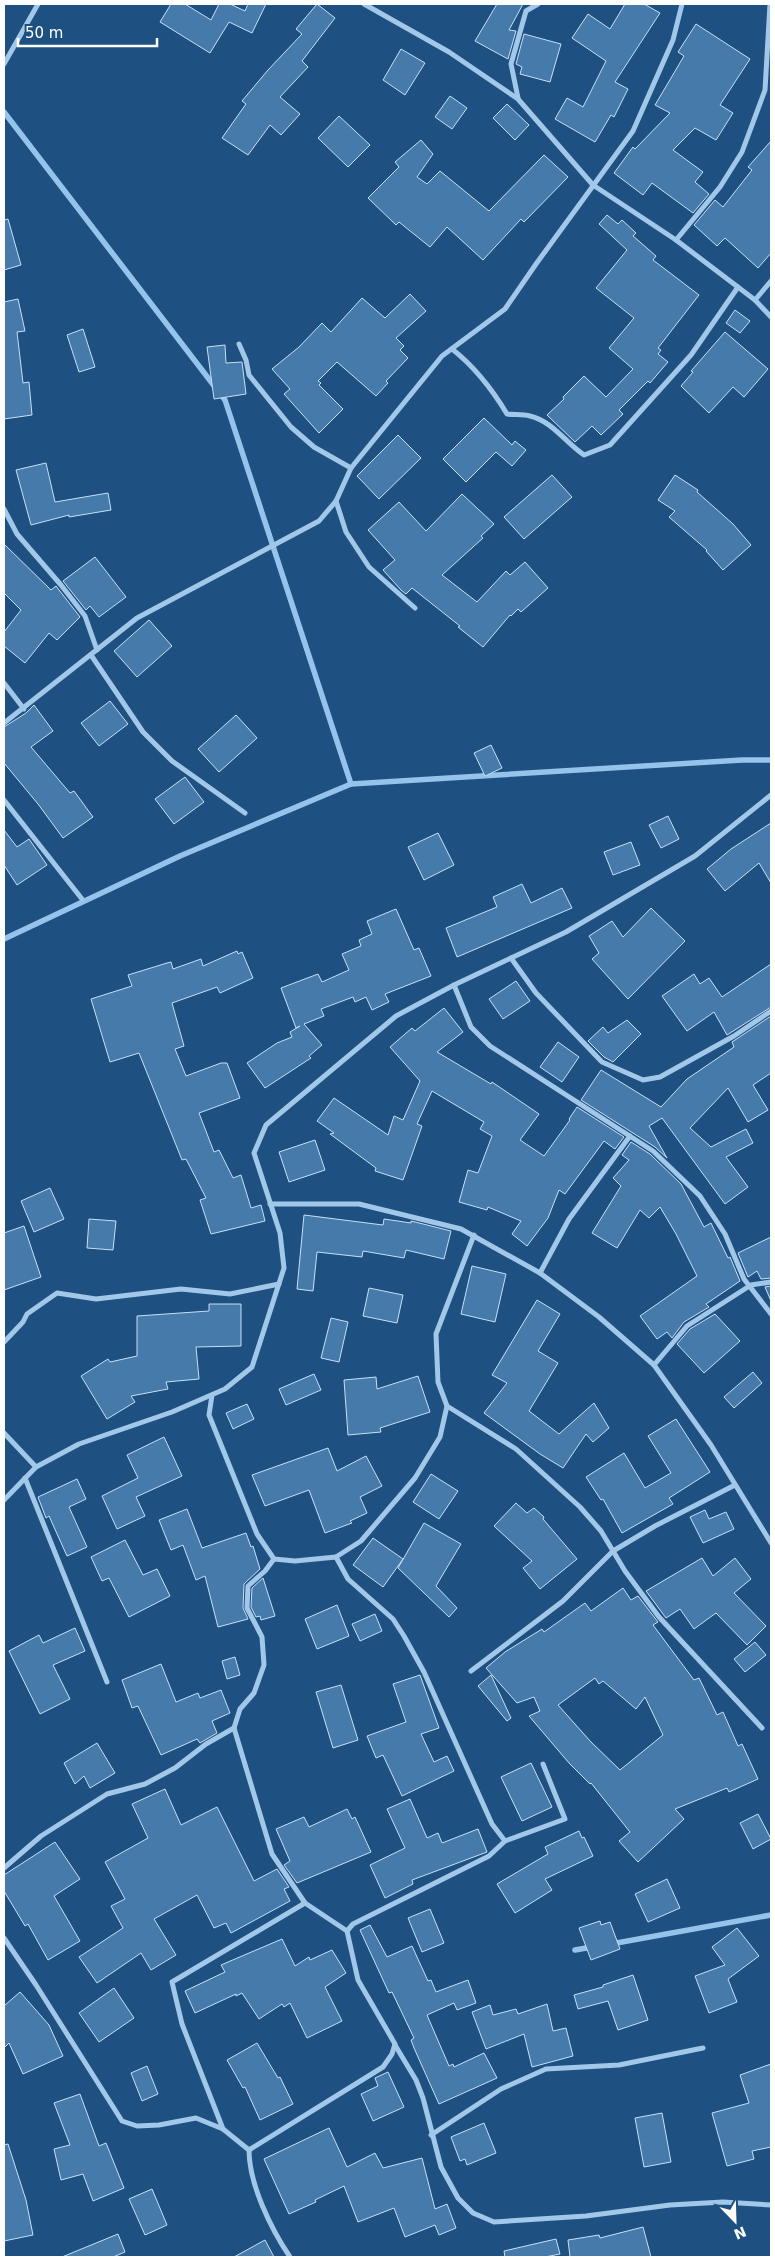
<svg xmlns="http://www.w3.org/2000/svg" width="775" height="2261" viewBox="0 0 775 2261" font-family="'DejaVu Sans',sans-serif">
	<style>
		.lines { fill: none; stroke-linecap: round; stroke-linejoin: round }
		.stream { stroke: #96c3eb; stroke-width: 5.5 }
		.building { fill: #467aaa; stroke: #c7e0f7; fill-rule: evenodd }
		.street { stroke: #a2c8e9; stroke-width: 5 }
	</style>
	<rect width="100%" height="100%" fill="#1e5081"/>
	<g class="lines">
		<!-- stream -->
		<g class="stream">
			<polyline points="4,112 225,400 351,784"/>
			<polyline points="4,939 180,856 351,784 742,760 771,760"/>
			<polyline points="611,1944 771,1915"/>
			<polyline points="575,1950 592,1947"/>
		</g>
	</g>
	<!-- building -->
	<g class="building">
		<polygon points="171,4 185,4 211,20 219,4 230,4 245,11 248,4 266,4 252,33 229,22 210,53 160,22"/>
		<polygon points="317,4 335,18 302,61 308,67 280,97 300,114 281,135 270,125 248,155 222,138 246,104 242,101 268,70 302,34 296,29"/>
		<polygon points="497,4 523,4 509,30 516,31 508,59 475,41"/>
		<polygon points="625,4 644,4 660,13 615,82 628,89 614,117 611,115 595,142 555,119 567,98 583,107 606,61 572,38 588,14 610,29"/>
		<polygon points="696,24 750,59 720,105 733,113 716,140 695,128 673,150 703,172 695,182 709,194 693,213 652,183 643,195 614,173 633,147 635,149 670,113 655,105 684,56 678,52"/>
		<polygon points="524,34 561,44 550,82 520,74 522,67 516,64"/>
		<polygon points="401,49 425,63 405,95 383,80"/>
		<polygon points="450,96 467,108 452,129 435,117"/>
		<polygon points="507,104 529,125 515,140 493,118"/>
		<polygon points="339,116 370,145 348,167 318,138"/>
		<polygon points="421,140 433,154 417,177 427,184 440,171 489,211 544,155 568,177 524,222 521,219 483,260 447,227 430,247 399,222 396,225 368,198 399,167 395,162"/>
		<polygon points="771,141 771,253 758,268 725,238 717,246 694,225 715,200 723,207 752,170 748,167"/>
		<polygon points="607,215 618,224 622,220 636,233 633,236 656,256 653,260 699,295 658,348 661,350 658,354 668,362 650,383 648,381 619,410 623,414 601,435 592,426 575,442 547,415 564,399 563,397 584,376 606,397 633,369 609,348 634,318 596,288 627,250 599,224"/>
		<polygon points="8,219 21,265 4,270 4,220"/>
		<polygon points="410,294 426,311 396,338 404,346 400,350 408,358 386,381 388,383 376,396 337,362 318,381 321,383 319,385 343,409 319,433 284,394 290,389 272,369 299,347 322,323 331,332 362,298 385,318"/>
		<polygon points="18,299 25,331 17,332 23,383 29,382 32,415 4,419 4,302"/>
		<polygon points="735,310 750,321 740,333 726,323"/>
		<polygon points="83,329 95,367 79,372 67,335"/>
		<polygon points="725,332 768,369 744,397 733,387 709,413 681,386 693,372 691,371"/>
		<polygon points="225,345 226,363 242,362 246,394 214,399 207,347"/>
		<polygon points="484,418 512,445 515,441 526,450 512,466 496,452 466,482 443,459"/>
		<polygon points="398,435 421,458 379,499 357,476"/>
		<polygon points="46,463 55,502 108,493 111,510 69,517 69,515 31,525 16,470"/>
		<polygon points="552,475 572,497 524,539 504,517"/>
		<polygon points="675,475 698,490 697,492 733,524 751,545 723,570 706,551 707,550 669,517 675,511 658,500"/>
		<polygon points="462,494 494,524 481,536 483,538 442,575 477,602 506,571 510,575 525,562 548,588 521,612 518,609 511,616 510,615 483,647 458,627 460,626 412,588 406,594 401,590 383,570 395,560 368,530 399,502 426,531"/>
		<polygon points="4,544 51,590 56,586 80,617 57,640 49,633 25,663 4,646 4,632 21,610 4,593"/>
		<polygon points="95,557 126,597 99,617 90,606 86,610 63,581"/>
		<polygon points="149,620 172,646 137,677 114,651"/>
		<polygon points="110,701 128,724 99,746 81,723"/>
		<polygon points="34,705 53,731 31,747 70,793 74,791 93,817 63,838 38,804 4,763 4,727 26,713"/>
		<polygon points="236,715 257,738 219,772 198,749"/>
		<polygon points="491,745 502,768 485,776 474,753"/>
		<polygon points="185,777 204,802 174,824 155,799"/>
		<polygon points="668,816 679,839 661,848 649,825"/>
		<polygon points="771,823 771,883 759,863 725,891 707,869 731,849"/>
		<polygon points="4,830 17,847 29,839 47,865 17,885 4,865"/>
		<polygon points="438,833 454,865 424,880 408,847"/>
		<polygon points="631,842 640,865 613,875 604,852"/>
		<polygon points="522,884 531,903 562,888 572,908 457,957 446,928 497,907 493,897"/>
		<polygon points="651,908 685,941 628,999 592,959 599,953 589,936 612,921 623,937"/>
		<polygon points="396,909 414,950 419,948 431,976 385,994 389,1002 372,1010 366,997 355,1002 353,997 321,1009 324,1016 304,1024 322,1045 309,1056 311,1058 265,1088 247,1063 277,1043 292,1037 290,1032 300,1026 296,1028 281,988 318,974 322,982 349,970 342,954 361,946 359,940 372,934 367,921"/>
		<polygon points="237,951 238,954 242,952 253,978 220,993 217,987 172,1003 184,1046 175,1049 186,1076 221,1063 227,1063 240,1098 199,1113 214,1152 219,1150 233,1178 241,1175 251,1208 261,1205 265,1221 211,1234 200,1200 206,1198 186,1159 182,1160 139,1053 110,1062 91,999 132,986 128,975 167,963 171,962 173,969 201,959 203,966"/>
		<polygon points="771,964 771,1007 727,1035 714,1012 687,1031 662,996 694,974 700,984 709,978 722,997"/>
		<polygon points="516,981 530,1001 503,1019 489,999"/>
		<polygon points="444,1008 463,1032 437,1052 491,1084 492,1082 539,1114 520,1140 544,1156 570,1120 569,1119 577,1107 624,1137 615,1149 604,1141 565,1194 559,1190 548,1218 527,1246 512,1234 521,1221 488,1207 487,1210 459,1202 468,1170 478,1173 492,1136 480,1129 484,1122 432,1091 417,1124 422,1126 403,1180 375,1171 376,1168 330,1134 334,1133 317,1121 334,1098 388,1135 394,1116 403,1120 420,1081 390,1047 412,1028 415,1031"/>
		<polygon points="771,1016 771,1073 753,1085 768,1110 748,1122 728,1088 690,1128 711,1147 746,1129 753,1143 726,1157 748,1187 725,1204 662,1118 649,1126 667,1158 655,1147 581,1100 601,1070 661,1107 687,1079 734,1047 732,1042"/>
		<polygon points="627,1020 641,1034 613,1062 604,1057 588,1041 603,1027 608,1033"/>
		<polygon points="558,1042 579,1057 562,1082 540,1067"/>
		<polygon points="315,1140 325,1170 289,1182 279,1152"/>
		<polygon points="631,1142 650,1154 681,1184 704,1227 711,1223 728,1258 730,1257 740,1281 706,1304 709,1307 684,1322 672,1338 667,1332 657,1339 640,1316 697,1276 676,1234 660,1207 649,1218 640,1210 617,1248 592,1233 621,1186 613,1178 629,1160 622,1155"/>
		<polygon points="50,1188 64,1219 34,1232 21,1201"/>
		<polygon points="304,1215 383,1225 384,1219 411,1223 411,1221 451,1231 444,1259 406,1250 404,1258 363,1251 362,1257 317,1252 313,1291 297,1289"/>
		<polygon points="89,1219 116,1221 113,1250 87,1248"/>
		<polygon points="24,1226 41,1277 4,1290 4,1233"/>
		<polygon points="771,1237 771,1278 761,1279 757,1271 748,1277 738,1253"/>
		<polygon points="472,1266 506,1274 495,1322 461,1314"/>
		<polygon points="771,1286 771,1301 765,1287"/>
		<polygon points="369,1288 403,1295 397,1323 363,1316"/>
		<polygon points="537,1300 560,1314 538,1351 558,1363 529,1411 559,1434 594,1403 609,1428 593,1442 586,1434 563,1468 540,1454 484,1413 507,1383 492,1375"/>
		<polygon points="209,1304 241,1304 241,1346 196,1347 199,1379 166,1382 168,1389 131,1396 135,1402 107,1419 81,1376 108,1359 110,1362 137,1356 137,1316 209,1311"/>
		<polygon points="715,1314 740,1341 704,1373 677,1344 690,1329"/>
		<polygon points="331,1318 348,1322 339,1362 321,1358"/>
		<polygon points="753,1372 762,1383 734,1408 724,1397"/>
		<polygon points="314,1374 321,1390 286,1405 279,1389"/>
		<polygon points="418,1376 430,1412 380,1428 381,1432 348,1435 344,1380 376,1377 377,1389"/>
		<polygon points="247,1404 254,1419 233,1429 226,1413"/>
		<polygon points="676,1419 710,1472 669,1498 673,1504 622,1533 603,1499 601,1500 586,1477 624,1453 645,1488 671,1473 648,1436"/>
		<polygon points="164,1437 182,1476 136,1497 145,1516 117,1529 102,1496 138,1478 127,1455"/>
		<polygon points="328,1448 337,1471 366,1456 382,1486 360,1497 367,1513 350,1521 352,1523 325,1533 309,1490 265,1506 252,1475"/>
		<polygon points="431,1474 458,1491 439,1519 413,1502"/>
		<polygon points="77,1479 86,1499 69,1507 87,1547 67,1556 49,1516 46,1518 38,1497"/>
		<polygon points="516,1503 527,1513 534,1508 544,1517 543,1519 577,1559 540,1589 523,1568 532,1561 494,1526"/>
		<polygon points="187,1509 202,1548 246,1533 251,1547 253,1546 260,1569 244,1584 243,1608 248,1619 218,1627 205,1576 196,1580 183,1545 171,1550 159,1520"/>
		<polygon points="705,1510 709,1519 726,1512 734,1529 703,1543 690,1517"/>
		<polygon points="424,1523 461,1544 436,1586 457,1608 449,1617 398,1568"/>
		<polygon points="373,1538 403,1559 383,1587 353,1565"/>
		<polygon points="125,1540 143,1575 157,1569 170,1596 129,1617 109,1578 102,1581 91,1557"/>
		<polygon points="702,1558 713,1576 735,1558 751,1579 734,1593 766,1626 747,1645 716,1613 694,1629 680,1609 666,1618 646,1591"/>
		<polygon points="263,1578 275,1616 261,1620 260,1616 256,1617 251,1607 252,1588"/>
		<path d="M623 1588 631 1600 638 1596 658 1622 653 1625 694 1680 699 1678 717 1715 723 1712 738 1746 742 1744 758 1779 729 1792 727 1788 675 1809 684 1819 638 1862 619 1841 630 1832 591 1783 590 1784 569 1763 529 1716 540 1711 534 1697 517 1703 486 1668 505 1652 542 1629 544 1632 585 1603 591 1611ZM595 1678 599 1684 603 1681 636 1709 645 1697 663 1735 620 1770 591 1742 558 1705Z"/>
		<polygon points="337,1605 349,1636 317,1649 305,1619"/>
		<polygon points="375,1614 382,1631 360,1641 352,1624"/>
		<polygon points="75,1628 85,1651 53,1665 70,1699 40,1714 9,1651 39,1635 43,1643"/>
		<polygon points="755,1642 766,1655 745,1672 734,1659"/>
		<polygon points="235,1657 240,1675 227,1679 222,1661"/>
		<polygon points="161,1664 176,1702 198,1693 200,1698 221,1690 230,1713 212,1721 217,1733 200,1743 197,1739 161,1755 138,1706 132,1708 122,1680"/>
		<polygon points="420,1675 439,1728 421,1734 434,1762 447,1756 454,1771 402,1796 383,1755 376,1758 367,1736 406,1722 393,1684"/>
		<polygon points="491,1675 511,1718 507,1721 478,1686"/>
		<polygon points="341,1685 358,1740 333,1748 316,1692"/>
		<polygon points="97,1743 115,1773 90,1788 84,1776 75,1784 64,1763"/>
		<polygon points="531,1763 552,1807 522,1821 501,1777"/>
		<polygon points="165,1789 181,1825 217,1807 254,1881 277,1869 289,1887 284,1889 290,1901 231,1933 226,1923 214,1928 197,1895 154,1919 176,1955 151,1970 141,1953 97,1983 79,1957 123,1928 111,1906 125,1899 105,1862 148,1838 132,1804"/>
		<polygon points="410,1799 427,1838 438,1833 442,1843 478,1829 487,1852 412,1880 413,1884 385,1898 370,1865 405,1848 387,1809"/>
		<polygon points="347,1809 352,1819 355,1817 371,1852 297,1883 284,1865 290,1861 276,1829 304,1817 309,1827"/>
		<polygon points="758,1814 771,1839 753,1849 740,1823"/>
		<polygon points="579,1831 582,1838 584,1837 593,1856 545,1879 552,1890 515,1913 497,1884 548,1854 545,1847"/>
		<polygon points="55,1842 80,1879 54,1896 80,1941 48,1960 28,1924 25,1926 4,1891 4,1875"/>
		<polygon points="667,1879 680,1908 648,1922 635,1894"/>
		<polygon points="430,1909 444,1943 422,1952 408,1918"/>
		<polygon points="600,1921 601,1925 610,1922 620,1949 591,1960 579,1928"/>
		<polygon points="370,1925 387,1957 412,1946 428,1981 431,1980 436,1992 468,1980 476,2003 457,2010 454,2003 427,2015 449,2066 453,2064 454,2067 484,2053 497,2078 439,2104 414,2048 411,2040 414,2038 392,1992 389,1993 360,1930"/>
		<polygon points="737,1928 759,1956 728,1979 737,2002 709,2013 695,1976 725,1965 712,1947"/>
		<polygon points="282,1939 295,1966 309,1957 310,1960 332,1950 346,1973 325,1987 342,2021 307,2038 290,2003 284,2007 282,2004 259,2019 242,1993 236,1996 236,1994 195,2013 185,1991 225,1972 221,1965"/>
		<polygon points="633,1975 648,2020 618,2030 608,2001 578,2009 574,1995 603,1987 603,1985"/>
		<polygon points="114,1988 134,2018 99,2042 79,2013"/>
		<polygon points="20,1992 49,2025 63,2056 23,2074 9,2043 4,2048 4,2006"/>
		<polygon points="547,2004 553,2031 566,2028 573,2056 532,2067 524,2034 486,2049 472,2012 490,2005 493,2015 516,2009 518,2014"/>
		<polygon points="257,2043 278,2078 280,2077 293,2104 260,2120 245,2087 243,2088 227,2060"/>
		<polygon points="771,2064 771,2147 752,2151 754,2159 727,2166 712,2113 749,2103 740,2075"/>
		<polygon points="147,2066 158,2094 142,2101 131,2073"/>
		<polygon points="388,2072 404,2107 373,2121 361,2094 378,2086 375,2078"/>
		<polygon points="80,2094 99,2146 106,2143 124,2188 93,2201 83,2174 61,2180 54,2149 70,2145 54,2103"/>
		<polygon points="662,2113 671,2162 644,2167 635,2118"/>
		<polygon points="484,2123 496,2153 467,2165 465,2159 460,2161 451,2137"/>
		<polygon points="329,2128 347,2167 375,2153 383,2168 422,2158 435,2209 447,2204 456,2228 439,2235 435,2225 405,2237 394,2208 358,2222 344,2186 315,2200 316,2202 289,2214 264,2159"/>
		<polygon points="8,2144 26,2200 33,2235 4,2241 4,2145"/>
		<polygon points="152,2189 167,2225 145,2235 129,2199"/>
		<polygon points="643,2227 651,2257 570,2257 568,2240 599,2235 600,2238"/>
		<polygon points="118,2234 125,2252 113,2257 62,2257"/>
		<polygon points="556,2239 560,2254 545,2257 505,2257 504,2251"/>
		<polygon points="265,2240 274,2257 234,2257"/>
	</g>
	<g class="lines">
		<!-- street -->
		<g class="street">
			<polyline points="364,4 449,52 518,99 593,185 676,240 755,300 771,317"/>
			<polyline points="4,64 38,4"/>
			<polyline points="518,98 511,64 526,11 538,4"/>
			<polyline points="676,240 720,187 742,152 765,90 770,4"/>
			<polyline points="755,300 771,281"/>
			<polyline points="239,344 246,360 249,375 291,427 314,447 351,468"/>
			<path d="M452 349C475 367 492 389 507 414 514 415 523 414 530 416 552 421 566 443 584 455L610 445 691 355 738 287"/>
			<polyline points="336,501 346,532 369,567 415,608"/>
			<polyline points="4,509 17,534 61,585 85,616 97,650"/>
			<polyline points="91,655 143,732 172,761 245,813"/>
			<polyline points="4,683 24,709"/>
			<polyline points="4,723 137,618 319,521 336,501 351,468 442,356 505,309 536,264 633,131 673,40 682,4"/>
			<polyline points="4,800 82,899"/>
			<polyline points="511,958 536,993 602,1062 643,1080 660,1077 734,1036 771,1011"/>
			<polyline points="454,985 471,1027 490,1046 653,1151 700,1196 725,1234 744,1279 771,1314"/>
			<polyline points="270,1204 359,1204 461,1229 540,1273 599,1317 654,1365 711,1445 771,1543"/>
			<polyline points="474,1235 436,1334 438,1382 447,1406 516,1449 580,1507 601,1531 625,1571 659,1617 762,1728"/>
			<polyline points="540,1273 569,1219 630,1136"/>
			<polyline points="4,1342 23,1322 27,1314 57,1293 96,1299 181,1289 230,1294 279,1284"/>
			<polyline points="654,1365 687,1326 751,1285 771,1282"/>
			<polyline points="212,1395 209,1415 257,1534 274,1559 295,1561 336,1557"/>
			<polyline points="4,1433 36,1467"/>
			<polyline points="25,1478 107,1682"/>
			<polyline points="4,1500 36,1467 79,1444 172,1412 225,1389 252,1367 284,1268 280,1233 254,1153 266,1125 396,1016 454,985 566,932 695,856 771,795"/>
			<polyline points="471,1671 563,1601 613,1551 655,1526 735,1485"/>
			<polyline points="505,1841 565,1819 543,1764"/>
			<polyline points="4,1868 41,1836 107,1794 145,1784 175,1768 206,1744 234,1728"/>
			<polyline points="347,1931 353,1924 489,1856 505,1841 492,1824 424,1672 404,1636 393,1619 348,1579 336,1557 361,1541 415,1478 440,1437 447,1406"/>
			<polyline points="4,1938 36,1985 122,2121 137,2126 159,2125 196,2118 223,2129 249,2150"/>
			<polyline points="395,2045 416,2080 423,2098 441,2167 458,2198 473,2213 494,2222 586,2216 670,2205 723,2202 771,2205"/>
			<polyline points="223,2129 182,2024 172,1982 305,1903"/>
			<polyline points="431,2135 501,2089 546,2069 619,2065 703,2048"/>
			<polyline points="249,2150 383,2067 392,2054 395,2044 358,1980 347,1931 305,1903 272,1854 234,1728 240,1709 254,1693 264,1665 262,1637 247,1608 248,1586 265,1571 274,1559"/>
			<path d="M249 2150C249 2184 271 2229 290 2257"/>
		</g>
	</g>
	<!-- border -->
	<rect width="775" height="2261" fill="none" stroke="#ffffff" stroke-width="10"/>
	<!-- north arrow -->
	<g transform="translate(735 2221) rotate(157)" stroke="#1e5081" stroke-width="4" paint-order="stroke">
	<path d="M0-4L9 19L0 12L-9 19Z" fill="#ffffff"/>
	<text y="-8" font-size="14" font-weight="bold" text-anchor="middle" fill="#ffffff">N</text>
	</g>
	<!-- scale -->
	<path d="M18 38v8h139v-8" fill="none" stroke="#ffffff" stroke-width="2.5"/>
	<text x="25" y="38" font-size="15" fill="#ffffff" stroke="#1e5081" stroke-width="4" paint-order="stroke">50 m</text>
</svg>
